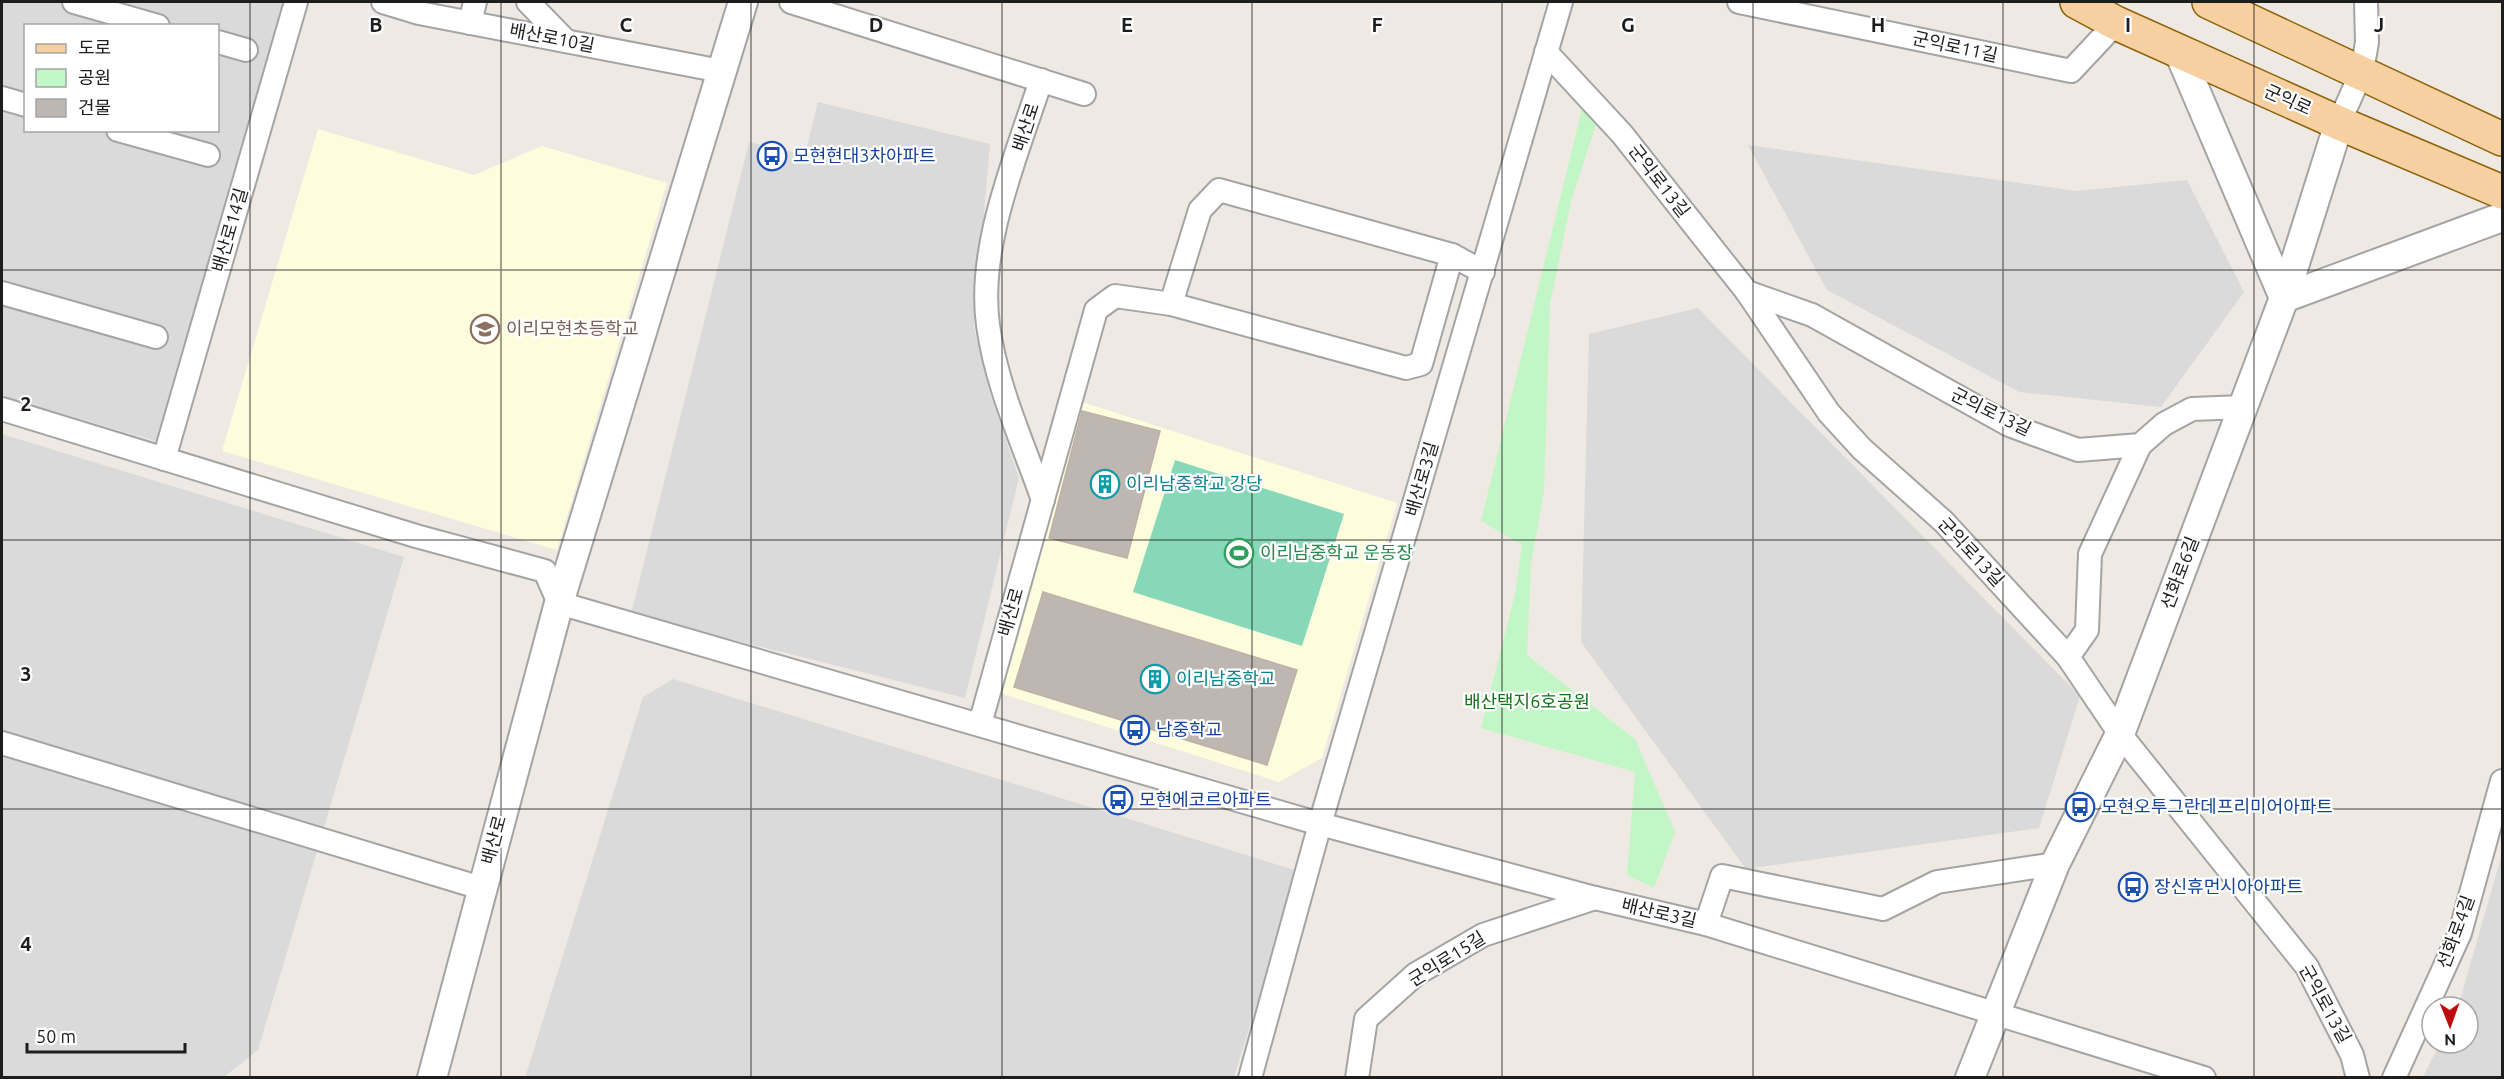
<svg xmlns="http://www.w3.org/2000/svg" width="2504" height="1079" viewBox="0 0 2504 1079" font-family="Ubuntu,'Noto Sans KR',sans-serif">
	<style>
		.residential { fill: #dbdada; fill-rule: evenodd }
		.education { fill: #fdfddd }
		.park { fill: #c2f6c6 }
		.pitch { fill: #86d8b8 }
		.building { fill: #beb6b0; stroke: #beb1a7; stroke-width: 1.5 }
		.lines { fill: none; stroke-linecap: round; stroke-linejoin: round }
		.minor-casing { stroke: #a4a4a4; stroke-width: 26 }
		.tertiary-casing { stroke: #a4a4a4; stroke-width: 32 }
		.primary-casing { stroke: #8d6009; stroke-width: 36 }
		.minor { stroke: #fff; stroke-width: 22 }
		.tertiary { stroke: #fff; stroke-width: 28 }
		.primary { stroke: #f6d0a0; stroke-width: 33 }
		.grid { fill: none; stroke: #1d1d1d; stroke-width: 1.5; stroke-opacity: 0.55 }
		.labels { text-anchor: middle; stroke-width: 4.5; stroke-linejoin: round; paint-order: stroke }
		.street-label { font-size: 18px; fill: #1d1d1d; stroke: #fff }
		.transit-label { font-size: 18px; fill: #164399; stroke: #fff; text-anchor: start }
		.education-label { font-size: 18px; fill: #785e54; stroke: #fff; text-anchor: start }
		.culture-label { font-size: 18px; fill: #0d838f; stroke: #fff; text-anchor: start }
		.leisure-label { font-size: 18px; fill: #27864d; stroke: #fff; text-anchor: start }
		.park-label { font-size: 18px; fill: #127419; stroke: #fff }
		.grid-label { font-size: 20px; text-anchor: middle; font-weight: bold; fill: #1d1d1d; stroke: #fff; stroke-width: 4.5; stroke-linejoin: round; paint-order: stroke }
	</style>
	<rect width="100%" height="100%" fill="#eeeae3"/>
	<!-- residential -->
	<g class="residential">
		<path d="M2 2H293L162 443 2 396ZM26 26H218V130H26Z"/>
		<polygon points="818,102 990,144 974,327 990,394 1019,478 965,698 631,614 749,142 805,155"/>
		<polygon points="1748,145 2077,191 2187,180 2244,292 2161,407 2019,392 1827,290"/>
		<polygon points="1698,308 2080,696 2039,828 1746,869 1581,642 1589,334"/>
		<polygon points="2,434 404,557 258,1050 224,1077 2,1077"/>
		<polygon points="673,679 1298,871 1234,1077 525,1078 643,697"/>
		<polygon points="2502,854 2502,1077 2423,1077 2440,1043 2468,1043 2468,1007 2458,1007"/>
	</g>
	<!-- education -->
	<g class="education">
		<polygon points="318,129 474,175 542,146 667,183 557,550 222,451"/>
		<polygon points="1079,401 1397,503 1322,758 1279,782 994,691"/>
	</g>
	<!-- park -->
	<polygon class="park" points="1584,101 1601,109 1571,201 1550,304 1544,491 1531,564 1527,655 1635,739 1675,832 1654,888 1627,875 1635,772 1481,728 1515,594 1522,545 1481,521"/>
	<!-- pitch -->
	<polygon class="pitch" points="1175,460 1344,514 1302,646 1133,592"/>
	<!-- building -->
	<g class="building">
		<polygon points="1082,411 1160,431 1127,558 1049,538"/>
		<polygon points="1043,592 1297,670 1267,765 1014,687"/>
	</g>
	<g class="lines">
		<!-- minor casing -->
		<g class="minor-casing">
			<g id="minor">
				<polyline points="74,2 158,26"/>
				<polyline points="383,2 419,13 721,71"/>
				<polyline points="528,2 566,41"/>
				<polyline points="791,2 1084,94"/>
				<polyline points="1739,2 2071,71 2116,23"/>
				<polyline points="470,23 475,2"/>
				<polyline points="218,42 246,50"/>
				<polyline points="1546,52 1622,134 1747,292 1829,413 1862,449 1944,522 2068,657 2120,734 2307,967 2352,1055 2358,1078"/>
				<path d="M1041 80C1017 155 977 246 988 325 996 385 1023 443 1043 500"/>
				<polyline points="2,98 26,105"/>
				<polyline points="2339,123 2362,71 2367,42 2366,2"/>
				<polyline points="118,130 208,155"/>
				<polyline points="1747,292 1812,315 2009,425 2078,450 2140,445 2164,424 2192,409 2243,407"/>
				<polyline points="2,293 156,337"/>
				<polyline points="1171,304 1200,210 1219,190 1452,255 1483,272"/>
				<polyline points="2,409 416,536 545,571 559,603 1320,824 1595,898 1706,924 2204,1078"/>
				<polyline points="164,459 296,2"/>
				<polyline points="2068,657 2087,630 2090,554 2140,445"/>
				<polyline points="980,724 1096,310 1115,296 1171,304 1406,368 1421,364 1452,255"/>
				<polyline points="2,743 481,888"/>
				<polyline points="1706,924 1722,876 1883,909 1937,882 2055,864"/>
				<polyline points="1250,1078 1320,824 1561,2"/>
				<polyline points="1357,1078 1366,1019 1416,974 1483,935 1595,898"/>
				<polyline points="2394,1078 2460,933 2502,781"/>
			</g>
		</g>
		<!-- tertiary casing -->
		<g class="tertiary-casing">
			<g id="tertiary">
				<polyline points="2178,50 2284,298"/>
				<polyline points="2284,298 2502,217"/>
				<polyline points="432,1078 559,603 743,2"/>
				<polyline points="1970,1078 2055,864 2120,734 2284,298 2339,123"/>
			</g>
		</g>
		<!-- primary casing -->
		<g class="primary-casing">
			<g id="primary">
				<polyline points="2077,2 2116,23 2339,123 2502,192"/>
				<polyline points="2209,2 2502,139"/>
			</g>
		</g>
		<!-- minor -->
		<use href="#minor" class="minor"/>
		<!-- tertiary -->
		<use href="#tertiary" class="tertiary"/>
		<!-- primary -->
		<use href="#primary" class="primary"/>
	</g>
	<!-- grid -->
	<path class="grid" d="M250 2V1078M501 2V1078M751 2V1078M1002 2V1078M1252 2V1078M1502 2V1078M1753 2V1078M2003 2V1078M2254 2V1078M2 270H2502M2 540H2502M2 809H2502"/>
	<!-- icons -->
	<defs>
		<g id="bus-ring" transform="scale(1.5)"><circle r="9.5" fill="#fff" stroke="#1a4fb4" stroke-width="1.5"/><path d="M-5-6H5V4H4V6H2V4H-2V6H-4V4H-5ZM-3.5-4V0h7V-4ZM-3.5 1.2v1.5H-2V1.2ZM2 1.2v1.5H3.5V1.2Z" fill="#1a4fb4"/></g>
		<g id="school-ring" transform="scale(1.5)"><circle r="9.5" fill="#fff" stroke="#8d6e63" stroke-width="1.5"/><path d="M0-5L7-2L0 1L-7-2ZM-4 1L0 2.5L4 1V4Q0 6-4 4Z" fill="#8d6e63"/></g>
		<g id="building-ring" transform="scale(1.5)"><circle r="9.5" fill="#fff" stroke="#0f9aa8" stroke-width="1.5"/><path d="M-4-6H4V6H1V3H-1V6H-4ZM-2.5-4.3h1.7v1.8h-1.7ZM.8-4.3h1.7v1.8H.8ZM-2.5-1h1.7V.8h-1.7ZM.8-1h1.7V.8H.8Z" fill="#0f9aa8"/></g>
		<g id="stadium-ring" transform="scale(1.5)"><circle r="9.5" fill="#fff" stroke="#2e9e5b" stroke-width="1.5"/><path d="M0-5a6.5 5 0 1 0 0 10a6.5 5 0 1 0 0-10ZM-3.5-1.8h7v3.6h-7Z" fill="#2e9e5b"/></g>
	</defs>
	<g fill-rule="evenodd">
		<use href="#bus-ring" x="772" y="156"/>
		<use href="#school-ring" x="485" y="329"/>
		<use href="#building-ring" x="1105" y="484"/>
		<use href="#stadium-ring" x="1239" y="553"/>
		<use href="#building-ring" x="1155" y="679"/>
		<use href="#bus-ring" x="1135" y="730"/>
		<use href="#bus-ring" x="1118" y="800"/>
		<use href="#bus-ring" x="2080" y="807"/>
		<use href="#bus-ring" x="2133" y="887"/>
	</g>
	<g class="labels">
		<!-- street labels -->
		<g class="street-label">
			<text transform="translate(552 38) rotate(11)" y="6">배산로10길</text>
			<text transform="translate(1955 47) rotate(12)" y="6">군익로11길</text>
			<text transform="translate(2288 100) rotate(24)" y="6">군익로</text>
			<text transform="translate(1026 127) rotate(-72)" y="6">배산로</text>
			<text transform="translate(1659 181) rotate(52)" y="6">군익로13길</text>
			<text transform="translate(230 230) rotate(-74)" y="6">배산로14길</text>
			<text transform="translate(1991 412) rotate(26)" y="6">군의로13길</text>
			<text transform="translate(1422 479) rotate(-74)" y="6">배산로3길</text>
			<text transform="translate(1971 552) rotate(47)" y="6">군익로13길</text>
			<text transform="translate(2180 573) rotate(-69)" y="6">선화로6길</text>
			<text transform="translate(1011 612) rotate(-74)" y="6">배산로</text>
			<text transform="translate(494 840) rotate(-75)" y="6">배산로</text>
			<text transform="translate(1659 913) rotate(13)" y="6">배산로3길</text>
			<text transform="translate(2456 932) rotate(-70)" y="6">선화로4길</text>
			<text transform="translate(1447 959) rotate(-32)" y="6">군익로15길</text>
			<text transform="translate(2325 1004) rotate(61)" y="6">군익로13길</text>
		</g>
		<!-- transit labels -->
		<g class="transit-label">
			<text x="793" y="162">모현현대3차아파트</text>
			<text x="1156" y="736">남중학교</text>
			<text x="1139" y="806">모현에코르아파트</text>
			<text x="2101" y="813">모현오투그란데프리미어아파트</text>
			<text x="2154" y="893">장신휴먼시아아파트</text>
		</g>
		<!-- education labels -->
		<g class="education-label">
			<text x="506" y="335">이리모현초등학교</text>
		</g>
		<!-- culture labels -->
		<g class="culture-label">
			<text x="1126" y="490">이리남중학교 강당</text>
			<text x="1176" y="685">이리남중학교</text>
		</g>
		<!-- leisure labels -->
		<g class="leisure-label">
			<text x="1260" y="559">이리남중학교 운동장</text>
		</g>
		<!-- park labels -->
		<g class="park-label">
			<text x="1527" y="708">배산택지6호공원</text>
		</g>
	</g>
	<g class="grid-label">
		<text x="376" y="32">B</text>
		<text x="626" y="32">C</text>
		<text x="876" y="32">D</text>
		<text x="1127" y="32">E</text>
		<text x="1377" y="32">F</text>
		<text x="1628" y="32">G</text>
		<text x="1878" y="32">H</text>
		<text x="2128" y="32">I</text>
		<text x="2379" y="32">J</text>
		<text x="26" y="411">2</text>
		<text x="26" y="681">3</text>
		<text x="26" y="951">4</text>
	</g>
	<!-- border -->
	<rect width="2504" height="1079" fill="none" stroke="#1d1d1d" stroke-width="6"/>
	<!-- legend -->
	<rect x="24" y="24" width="195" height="108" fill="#ffffff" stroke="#a5a5a5" stroke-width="1.5"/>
	<rect x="36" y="44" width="30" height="9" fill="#f6d0a0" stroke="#a5a5a5" stroke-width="1.5"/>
	<text x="78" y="54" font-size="18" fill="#1d1d1d">도로</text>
	<rect x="36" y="69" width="30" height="18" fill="#c2f6c6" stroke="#a5a5a5" stroke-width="1.5"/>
	<text x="78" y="84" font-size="18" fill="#1d1d1d">공원</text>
	<rect x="36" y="99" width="30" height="18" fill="#beb6b0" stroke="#a5a5a5" stroke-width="1.5"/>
	<text x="78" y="114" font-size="18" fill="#1d1d1d">건물</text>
	<!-- north arrow -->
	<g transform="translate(2450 1025) rotate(179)"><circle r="28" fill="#ffffff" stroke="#a5a5a5" stroke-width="1.5"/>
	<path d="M0-4.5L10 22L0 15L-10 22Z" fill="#be0c0d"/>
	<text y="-9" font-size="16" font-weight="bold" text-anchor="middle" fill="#1d1d1d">N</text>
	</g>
	<!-- scale -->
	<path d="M27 1043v9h158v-9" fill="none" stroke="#1d1d1d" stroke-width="3"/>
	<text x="36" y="1043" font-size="18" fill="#1d1d1d" stroke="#ffffff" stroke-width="4.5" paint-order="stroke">50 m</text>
</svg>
